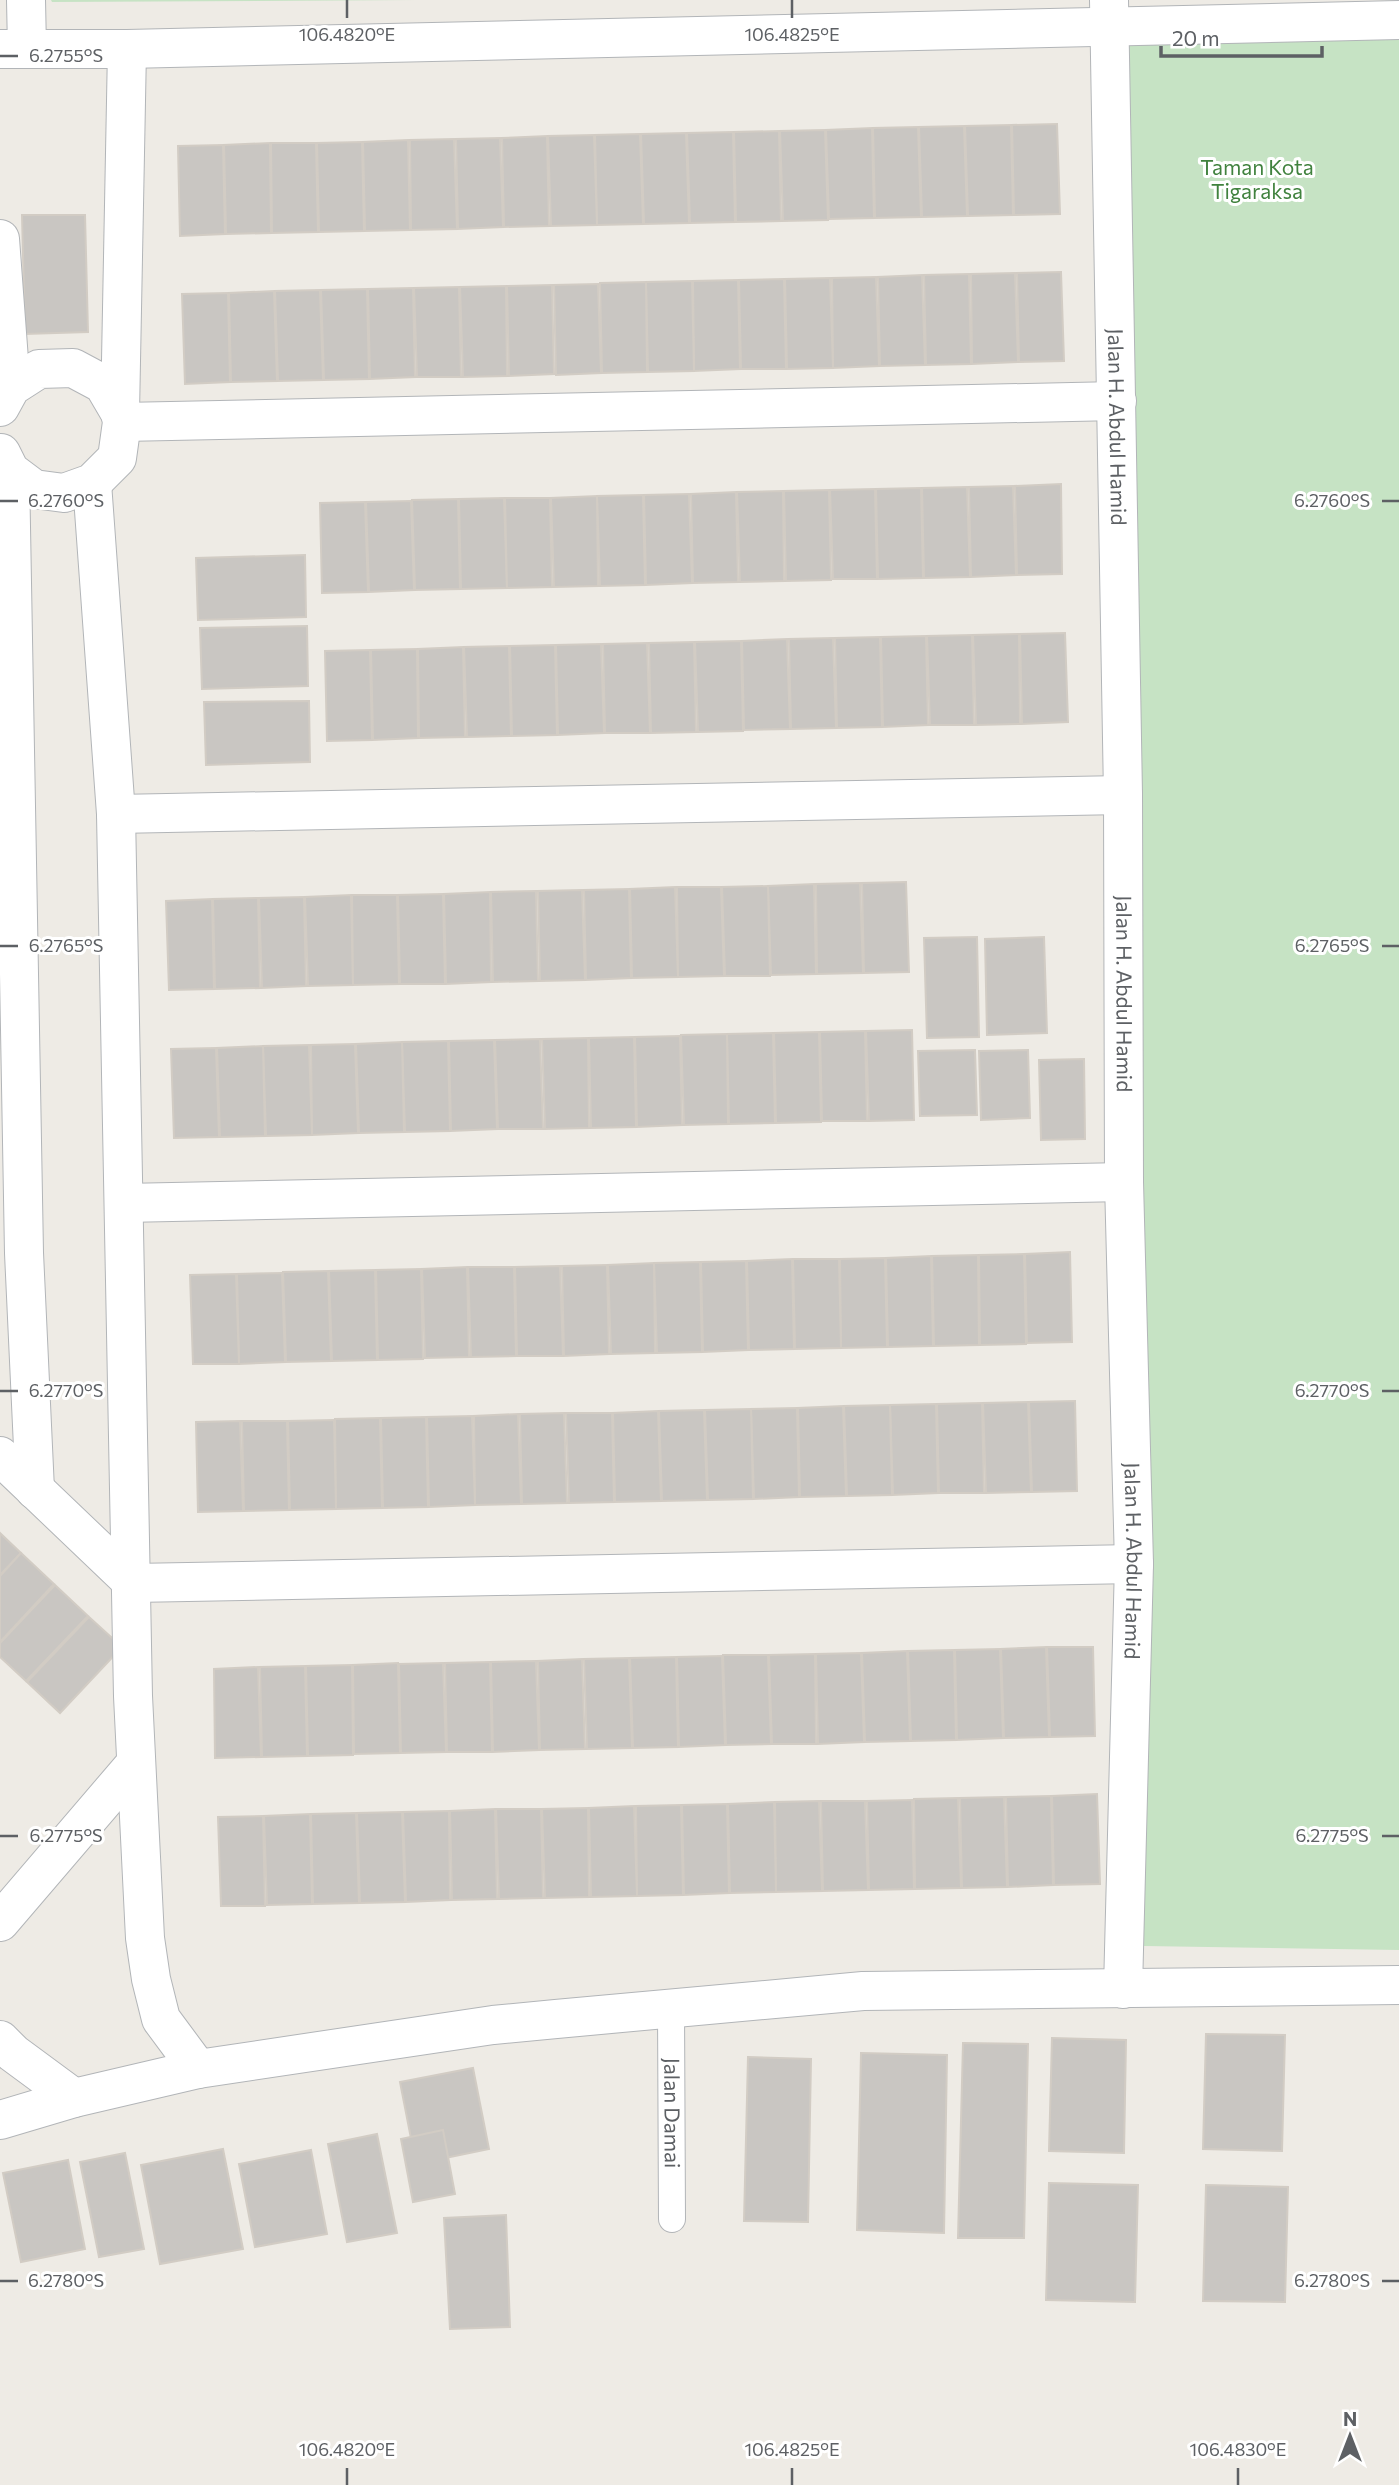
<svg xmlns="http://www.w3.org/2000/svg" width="1399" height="2485" viewBox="0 0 1399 2485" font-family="Commissioner,sans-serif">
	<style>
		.green { fill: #c6e3c4 }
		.building { fill: #c9c6c2; stroke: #d2ccc4; stroke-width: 2 }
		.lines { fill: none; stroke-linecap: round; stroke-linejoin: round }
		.service-casing { stroke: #b2b5b8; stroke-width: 28 }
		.minor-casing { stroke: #b2b5b8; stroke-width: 40 }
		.service { stroke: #fff; stroke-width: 26 }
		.minor { stroke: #fff; stroke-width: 38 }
		.ticks { fill: none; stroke: #5d6064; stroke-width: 2.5 }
		.labels { text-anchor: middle; stroke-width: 6; stroke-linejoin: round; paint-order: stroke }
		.park-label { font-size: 21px; fill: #40823e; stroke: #fff }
		.street-label { font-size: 21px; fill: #5d6064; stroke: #fff }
		.ticks-label { font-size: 18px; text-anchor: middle; fill: #5d6064; stroke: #fff; stroke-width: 6; stroke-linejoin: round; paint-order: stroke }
	</style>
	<rect width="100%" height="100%" fill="#eeebe5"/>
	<!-- green -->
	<g class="green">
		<polygon points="51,0 416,0 52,2"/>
		<polygon points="1399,35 1399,1950 1144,1946 1112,39"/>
	</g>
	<!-- building -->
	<g class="building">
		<polygon points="1057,124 1060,214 1014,215 1012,125"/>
		<polygon points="1011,125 1013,215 968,216 965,126"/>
		<polygon points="964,126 967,216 922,217 919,127"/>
		<polygon points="918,127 921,217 875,218 873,128"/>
		<polygon points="872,128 874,218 829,219 826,130"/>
		<polygon points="825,130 828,220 783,221 780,131"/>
		<polygon points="779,131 781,221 736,222 734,132"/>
		<polygon points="733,132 735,222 690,223 687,133"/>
		<polygon points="686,133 689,223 644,224 641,134"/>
		<polygon points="640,134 643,224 597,225 595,135"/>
		<polygon points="594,135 597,225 551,226 548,136"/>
		<polygon points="547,136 549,226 504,227 502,138"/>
		<polygon points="500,138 503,227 458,229 456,139"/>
		<polygon points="454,139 457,229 411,230 410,140"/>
		<polygon points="408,140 410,230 365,231 363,142"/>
		<polygon points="362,142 364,231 319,232 317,143"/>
		<polygon points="270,143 271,233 226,234 224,145"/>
		<polygon points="271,143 316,143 318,232 272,233"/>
		<polygon points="223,145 225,234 180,236 178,146"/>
		<polygon points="22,215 85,215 88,332 25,334"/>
		<polygon points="1061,272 1064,361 1019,362 1017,273"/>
		<polygon points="1015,273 1018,362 972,364 971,274"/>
		<polygon points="969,274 971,364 926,365 924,275"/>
		<polygon points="922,275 925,365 880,366 878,277"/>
		<polygon points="876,277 879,366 833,368 832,278"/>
		<polygon points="830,278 833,368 787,369 785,279"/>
		<polygon points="784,279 786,369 741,369 739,280"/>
		<polygon points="738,280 740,369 694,371 693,281"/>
		<polygon points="692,281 694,371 648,372 646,282"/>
		<polygon points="646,282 647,372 602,373 600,283"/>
		<polygon points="598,284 601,373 556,375 554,285"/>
		<polygon points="552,285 554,374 509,376 507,286"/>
		<polygon points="506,286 507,376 463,377 460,287"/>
		<polygon points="459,287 461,377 417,377 414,288"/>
		<polygon points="413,288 415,377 370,379 368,289"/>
		<polygon points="367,289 369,379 324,380 321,290"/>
		<polygon points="320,290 323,380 278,381 275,291"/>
		<polygon points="274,291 277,381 231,382 229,293"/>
		<polygon points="228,293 230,382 185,384 182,294"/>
		<polygon points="1061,484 1062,574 1017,575 1015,486"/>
		<polygon points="1013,486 1016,575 971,577 969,487"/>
		<polygon points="967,487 970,577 924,578 922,488"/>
		<polygon points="921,488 923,578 878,579 876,489"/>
		<polygon points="875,489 877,579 833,579 830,490"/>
		<polygon points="829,490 831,580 786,581 784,491"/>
		<polygon points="783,491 784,581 740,582 737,492"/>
		<polygon points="736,492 738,582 693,583 691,494"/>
		<polygon points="689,494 692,583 646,585 644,495"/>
		<polygon points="643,495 645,585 600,586 597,496"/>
		<polygon points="597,496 598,586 554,587 551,498"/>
		<polygon points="504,498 507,588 461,589 459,499"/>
		<polygon points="505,498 550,498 552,587 507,588"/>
		<polygon points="458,499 460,589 415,590 412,500"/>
		<polygon points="411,501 414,590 369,592 366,502"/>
		<polygon points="365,502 368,592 322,593 320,503"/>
		<polygon points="305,555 306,617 198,620 196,558"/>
		<polygon points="307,626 308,686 202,689 200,628"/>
		<polygon points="1065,633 1068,722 1022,724 1020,634"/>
		<polygon points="1019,634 1020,724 976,725 973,635"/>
		<polygon points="972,635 974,725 930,725 927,636"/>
		<polygon points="926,636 928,725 883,727 881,637"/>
		<polygon points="880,637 882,727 837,728 835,638"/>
		<polygon points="833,638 836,728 791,729 789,639"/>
		<polygon points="787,639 790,729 744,730 742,641"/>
		<polygon points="741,641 743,731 698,732 695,642"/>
		<polygon points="694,642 696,732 651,733 649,643"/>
		<polygon points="647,643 650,733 605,733 603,644"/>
		<polygon points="601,644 604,733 558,735 556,645"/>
		<polygon points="555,645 557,735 512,736 510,646"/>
		<polygon points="509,646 511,736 467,737 464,647"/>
		<polygon points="463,647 465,737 419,738 418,649"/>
		<polygon points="417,649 418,738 373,740 371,650"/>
		<polygon points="370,650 372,740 327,741 325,651"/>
		<polygon points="309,701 310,762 206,765 204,702"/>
		<polygon points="906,882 909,972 864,973 862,883"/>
		<polygon points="860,883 863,973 817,974 816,884"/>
		<polygon points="814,884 816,974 771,975 768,886"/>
		<polygon points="768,886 770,976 725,976 722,887"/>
		<polygon points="675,887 678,977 632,978 630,889"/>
		<polygon points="677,887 721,887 724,976 678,977"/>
		<polygon points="629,889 631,978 586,980 584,890"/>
		<polygon points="582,890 585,980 540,981 538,891"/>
		<polygon points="536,891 538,981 493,982 491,892"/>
		<polygon points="490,892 491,982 446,984 444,894"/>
		<polygon points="443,894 445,984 400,984 398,895"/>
		<polygon points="351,895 353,985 308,986 305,897"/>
		<polygon points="352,895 397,895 399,984 353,985"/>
		<polygon points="304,897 306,986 262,988 259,898"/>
		<polygon points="258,898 260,988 215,989 213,899"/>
		<polygon points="212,899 214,989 169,990 166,901"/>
		<polygon points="977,937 979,1037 927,1038 924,938"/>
		<polygon points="1044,937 1047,1033 987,1035 985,939"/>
		<polygon points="912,1030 914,1120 869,1121 866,1031"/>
		<polygon points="865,1031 867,1121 822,1121 820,1032"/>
		<polygon points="819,1032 821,1122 776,1123 774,1033"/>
		<polygon points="773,1033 775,1123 729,1124 727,1034"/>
		<polygon points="727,1034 728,1124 684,1125 681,1035"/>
		<polygon points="680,1036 682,1125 637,1127 635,1037"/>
		<polygon points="634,1037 636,1127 591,1128 589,1038"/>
		<polygon points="588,1038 589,1128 545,1129 542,1039"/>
		<polygon points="540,1039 543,1129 498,1129 495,1040"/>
		<polygon points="494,1040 497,1129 451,1131 449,1041"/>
		<polygon points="448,1041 450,1131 405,1132 402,1042"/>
		<polygon points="402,1042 404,1132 359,1133 356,1044"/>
		<polygon points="355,1044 358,1133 312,1135 311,1045"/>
		<polygon points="309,1045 312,1135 266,1136 263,1046"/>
		<polygon points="263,1046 265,1136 220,1137 217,1048"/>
		<polygon points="216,1048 219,1137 174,1138 171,1049"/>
		<polygon points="975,1050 977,1115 920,1116 918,1051"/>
		<polygon points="1028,1050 1030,1118 981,1120 979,1051"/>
		<polygon points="1084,1059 1085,1139 1041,1140 1039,1060"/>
		<polygon points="1070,1252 1072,1342 1027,1343 1025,1254"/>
		<polygon points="1024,1254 1026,1344 980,1345 979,1255"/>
		<polygon points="978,1255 979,1345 934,1346 932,1256"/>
		<polygon points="931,1256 933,1346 888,1347 886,1258"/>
		<polygon points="885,1258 887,1347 841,1348 840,1259"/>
		<polygon points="792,1259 794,1349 749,1350 747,1261"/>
		<polygon points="793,1259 839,1259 841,1348 795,1349"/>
		<polygon points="746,1261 748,1350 703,1352 701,1262"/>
		<polygon points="700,1262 702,1352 657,1353 654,1263"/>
		<polygon points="654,1263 655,1353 611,1354 608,1265"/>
		<polygon points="607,1265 609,1354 564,1356 562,1266"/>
		<polygon points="560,1266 563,1356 517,1356 515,1267"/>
		<polygon points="467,1267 469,1357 425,1358 422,1269"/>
		<polygon points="468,1267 514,1267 516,1356 471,1357"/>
		<polygon points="421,1269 423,1359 378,1360 376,1270"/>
		<polygon points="375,1270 377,1360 332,1361 329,1271"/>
		<polygon points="328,1271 331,1361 286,1362 283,1272"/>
		<polygon points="282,1273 285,1362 239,1364 237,1274"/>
		<polygon points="236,1274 239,1364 193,1364 190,1275"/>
		<polygon points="1075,1401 1077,1491 1032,1492 1029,1402"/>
		<polygon points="1028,1402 1031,1492 986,1493 983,1403"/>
		<polygon points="982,1403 984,1493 939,1493 937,1404"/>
		<polygon points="936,1404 938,1493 893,1495 890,1405"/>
		<polygon points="890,1405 892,1495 847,1496 844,1406"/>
		<polygon points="843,1406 846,1496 800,1497 798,1408"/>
		<polygon points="797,1408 799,1497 754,1499 751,1409"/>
		<polygon points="751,1409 753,1499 708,1500 705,1410"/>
		<polygon points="704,1410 707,1500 662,1501 659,1411"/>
		<polygon points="658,1411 661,1501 615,1502 613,1413"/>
		<polygon points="564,1413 567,1503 522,1504 520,1414"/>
		<polygon points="566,1413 612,1413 614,1502 569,1503"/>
		<polygon points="518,1414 521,1504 475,1505 474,1416"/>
		<polygon points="472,1416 475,1505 429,1507 427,1417"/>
		<polygon points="426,1417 428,1507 383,1508 381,1418"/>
		<polygon points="380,1418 382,1508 336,1509 335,1419"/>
		<polygon points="334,1420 336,1509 290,1510 288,1421"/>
		<polygon points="240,1421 243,1511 198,1512 196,1422"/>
		<polygon points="242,1421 287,1421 289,1510 244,1511"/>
		<polygon points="0,1533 21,1553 0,1575"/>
		<polygon points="21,1553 54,1584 0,1642 0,1576"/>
		<polygon points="55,1585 88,1616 26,1681 0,1657 0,1643"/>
		<polygon points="89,1617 122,1647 60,1713 27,1682"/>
		<polygon points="1046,1647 1049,1737 1004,1738 1001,1649"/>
		<polygon points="1047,1647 1093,1647 1095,1736 1050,1737"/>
		<polygon points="1000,1649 1003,1738 957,1740 955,1650"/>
		<polygon points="954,1650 956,1740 911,1741 908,1651"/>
		<polygon points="907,1651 910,1741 865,1742 862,1653"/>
		<polygon points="861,1653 864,1742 818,1744 816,1654"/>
		<polygon points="815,1654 816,1744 772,1744 769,1655"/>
		<polygon points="723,1655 768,1655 771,1744 726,1745"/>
		<polygon points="722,1656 725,1745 679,1747 677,1657"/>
		<polygon points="676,1657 678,1747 633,1748 630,1658"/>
		<polygon points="629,1658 632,1748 587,1749 584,1659"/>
		<polygon points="582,1659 585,1749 540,1750 538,1661"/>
		<polygon points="536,1661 539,1750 493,1752 491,1662"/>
		<polygon points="490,1662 492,1752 447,1752 445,1663"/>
		<polygon points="398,1663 400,1753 354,1754 353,1665"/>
		<polygon points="443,1663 446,1752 401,1753 399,1664"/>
		<polygon points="352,1665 353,1755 308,1756 306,1666"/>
		<polygon points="305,1666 307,1756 262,1757 260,1667"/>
		<polygon points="258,1667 261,1757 215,1758 214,1669"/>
		<polygon points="1097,1794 1100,1884 1054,1885 1052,1796"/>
		<polygon points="1051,1796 1053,1885 1008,1887 1006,1797"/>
		<polygon points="1004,1797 1007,1887 962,1888 960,1798"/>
		<polygon points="958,1798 961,1888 915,1889 914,1799"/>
		<polygon points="912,1800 914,1889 869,1890 867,1801"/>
		<polygon points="819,1801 822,1891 776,1892 775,1802"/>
		<polygon points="821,1801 865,1801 868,1890 823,1891"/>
		<polygon points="774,1802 776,1892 730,1893 728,1804"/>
		<polygon points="727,1804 729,1893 684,1895 682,1805"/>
		<polygon points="681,1805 683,1895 637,1896 636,1806"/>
		<polygon points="634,1806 637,1896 591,1897 589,1808"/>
		<polygon points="588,1808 589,1897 545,1898 542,1809"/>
		<polygon points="495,1809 497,1899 452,1900 450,1811"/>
		<polygon points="496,1809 541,1809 543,1898 499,1899"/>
		<polygon points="449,1811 450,1900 406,1902 403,1812"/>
		<polygon points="402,1812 405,1902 360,1903 357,1813"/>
		<polygon points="356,1813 359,1903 313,1904 311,1814"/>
		<polygon points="310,1814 312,1904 267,1905 264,1816"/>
		<polygon points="263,1816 265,1906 221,1906 218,1817"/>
		<polygon points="1206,2034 1285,2035 1282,2151 1203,2149"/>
		<polygon points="1052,2038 1126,2040 1124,2153 1049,2151"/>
		<polygon points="963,2043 1028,2044 1024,2238 958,2238"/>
		<polygon points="861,2053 947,2055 944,2233 857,2230"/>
		<polygon points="748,2057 811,2059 808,2222 744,2221"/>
		<polygon points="473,2068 489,2149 416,2164 400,2082"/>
		<polygon points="443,2130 455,2194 413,2202 401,2139"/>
		<polygon points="377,2134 397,2233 347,2242 328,2144"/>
		<polygon points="223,2149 243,2249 160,2264 141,2165"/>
		<polygon points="311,2150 327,2234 255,2247 239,2164"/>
		<polygon points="125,2153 144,2249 99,2257 80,2162"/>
		<polygon points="68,2160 85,2249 21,2262 3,2173"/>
		<polygon points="1049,2183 1138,2185 1135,2302 1046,2300"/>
		<polygon points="1206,2185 1288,2187 1285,2302 1203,2301"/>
		<polygon points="506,2215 510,2327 450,2329 444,2218"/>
	</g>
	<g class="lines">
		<!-- service casing -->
		<g class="service-casing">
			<g id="service">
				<path id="s1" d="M671 2008 672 2219"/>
			</g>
		</g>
		<!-- minor casing -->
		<g class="minor-casing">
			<g id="minor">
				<polyline points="26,0 27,48"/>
				<path id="s2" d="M1109 0 1123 795 1124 1182 1134 1564 1123 1989"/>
				<polyline points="0,49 127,49 1399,20"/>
				<polyline points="0,239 11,387"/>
				<polyline points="0,407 11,387 39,369 73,368 103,384 120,413 122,422 117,458 92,483 64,493 34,489 10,471 1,453"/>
				<polyline points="120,413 127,49"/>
				<polyline points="122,422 1117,401"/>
				<polyline points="10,471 24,1253 35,1490"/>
				<polyline points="92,483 116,814 133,1696 145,1938 151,1979 161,2019 198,2069"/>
				<polyline points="116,814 1123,795"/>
				<polyline points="124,1203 1124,1182"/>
				<polyline points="0,1456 133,1583 1134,1564"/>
				<polyline points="0,1922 136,1763"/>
				<polyline points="0,2040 13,2053 74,2098"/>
				<polyline points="0,2120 74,2098 198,2069 493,2025 556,2019 863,1991 1399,1985"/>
			</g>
		</g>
		<!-- service -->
		<use href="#service" class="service"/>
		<!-- minor -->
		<use href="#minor" class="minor"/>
	</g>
	<!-- ticks -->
	<path class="ticks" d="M347 0V18M792 0V18M0 56H18M0 501H18M1382 501H1399M0 946H18M1382 946H1399M0 1391H18M1382 1391H1399M0 1836H18M1382 1836H1399M0 2281H18M1382 2281H1399M347 2468V2485M792 2468V2485M1238 2468V2485"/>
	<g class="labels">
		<!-- park labels -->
		<g class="park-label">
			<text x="1257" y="175">Taman Kota<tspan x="1257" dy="24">Tigaraksa</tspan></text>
		</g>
		<!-- street labels -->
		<g class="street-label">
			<text dy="7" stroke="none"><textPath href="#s2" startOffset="427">Jalan H. Abdul Hamid</textPath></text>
			<text dy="7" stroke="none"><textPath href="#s2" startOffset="994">Jalan H. Abdul Hamid</textPath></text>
			<text dy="7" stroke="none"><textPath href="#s2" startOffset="1561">Jalan H. Abdul Hamid</textPath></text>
			<text dy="7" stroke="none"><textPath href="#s1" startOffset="105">Jalan Damai</textPath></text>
		</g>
	</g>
	<g class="ticks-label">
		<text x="347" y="41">106.4820°E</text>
		<text x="792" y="41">106.4825°E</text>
		<text x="66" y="62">6.2755°S</text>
		<text x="66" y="507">6.2760°S</text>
		<text x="1332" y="507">6.2760°S</text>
		<text x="66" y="952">6.2765°S</text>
		<text x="1332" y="952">6.2765°S</text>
		<text x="66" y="1397">6.2770°S</text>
		<text x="1332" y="1397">6.2770°S</text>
		<text x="66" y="1842">6.2775°S</text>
		<text x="1332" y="1842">6.2775°S</text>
		<text x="66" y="2287">6.2780°S</text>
		<text x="1332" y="2287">6.2780°S</text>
		<text x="347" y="2456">106.4820°E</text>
		<text x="792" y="2456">106.4825°E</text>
		<text x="1238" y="2456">106.4830°E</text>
	</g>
	<!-- north arrow -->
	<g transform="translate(1350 2436)" stroke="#ffffff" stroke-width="5" paint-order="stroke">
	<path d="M0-5L12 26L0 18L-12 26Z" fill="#5d6064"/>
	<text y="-10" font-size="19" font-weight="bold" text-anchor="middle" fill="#5d6064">N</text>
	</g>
	<!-- scale -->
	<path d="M1161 46v10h161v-10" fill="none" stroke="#5d6064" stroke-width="3.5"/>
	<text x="1172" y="46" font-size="21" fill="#5d6064" stroke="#ffffff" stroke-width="5" paint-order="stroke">20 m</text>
</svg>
